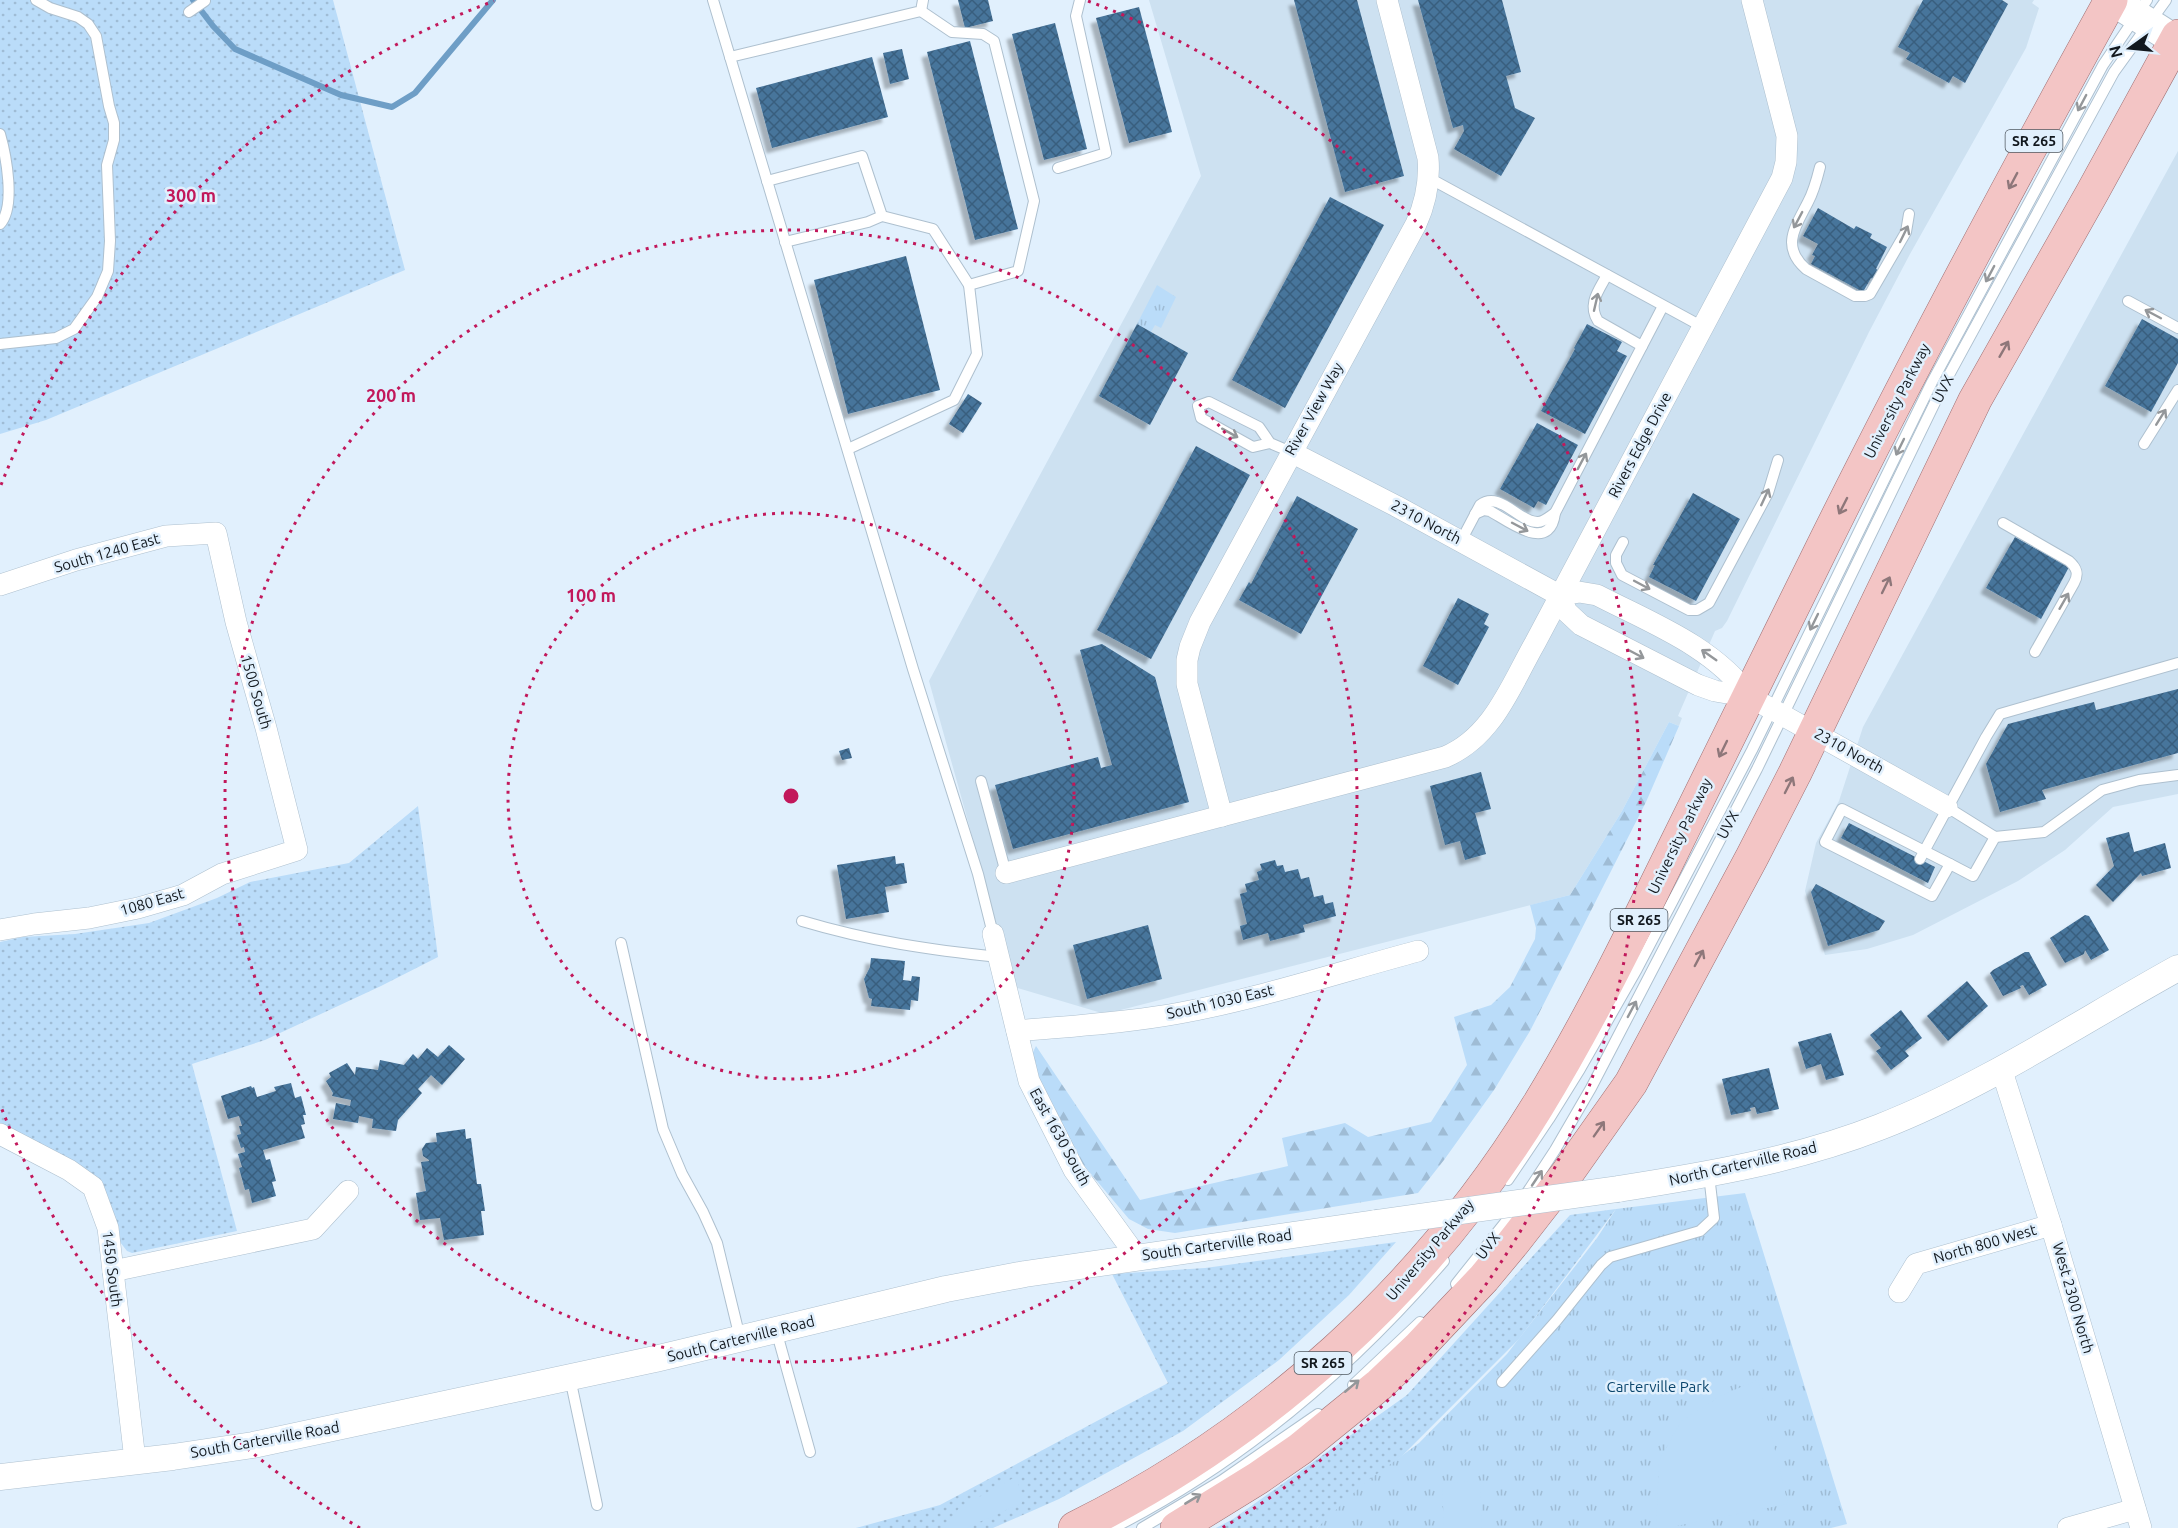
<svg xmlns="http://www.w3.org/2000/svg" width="2178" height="1528" viewBox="0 0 2178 1528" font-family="Ubuntu,sans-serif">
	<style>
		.built { fill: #cde1f1 }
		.grass { fill: url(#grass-dots) }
		.forest { fill: url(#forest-firs) }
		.park { fill: url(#park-tufts) }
		.garden { fill: #badcf9 }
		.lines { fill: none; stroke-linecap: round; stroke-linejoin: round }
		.stream { stroke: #6e9ec6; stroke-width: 6 }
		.building { fill: url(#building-cross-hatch); filter: url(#shadow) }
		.service-casing { stroke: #aec0cf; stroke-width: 12 }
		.minor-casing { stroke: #aec0cf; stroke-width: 22 }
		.tertiary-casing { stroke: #aec0cf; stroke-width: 27 }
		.secondary-casing { stroke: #aec0cf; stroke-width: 32 }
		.primary-casing { stroke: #9f6f72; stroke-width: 34 }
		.service { stroke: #fff; stroke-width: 10 }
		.minor { stroke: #fff; stroke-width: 21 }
		.tertiary { stroke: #fff; stroke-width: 26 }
		.secondary { stroke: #fff; stroke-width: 30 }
		.primary { stroke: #f3c5c5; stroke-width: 33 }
		.tertiary-bridge-casing { stroke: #aec0cf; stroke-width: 27; stroke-linecap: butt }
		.tertiary-bridge { stroke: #fff; stroke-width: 26 }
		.oneway { stroke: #94979a }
		.oneway2 { stroke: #8e777a }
		.ring { fill: none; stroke: #c2185b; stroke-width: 3; stroke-dasharray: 3 6 }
		.labels { text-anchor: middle; stroke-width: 5; stroke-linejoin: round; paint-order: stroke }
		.shield { fill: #e1f0fd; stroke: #505961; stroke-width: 1.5 }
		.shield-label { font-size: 14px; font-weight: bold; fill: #12181e }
		.street-label { font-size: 15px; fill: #12181e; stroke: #e1f0fd }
		.park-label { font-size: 15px; fill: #0a456c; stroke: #e1f0fd }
		.centre { fill: #c2185b; stroke: #e1f0fd; stroke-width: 3 }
		.ring-label { font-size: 18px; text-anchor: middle; font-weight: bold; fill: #c2185b; stroke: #e1f0fd; stroke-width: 5; stroke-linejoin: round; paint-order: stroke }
	</style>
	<defs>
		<pattern id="grass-dots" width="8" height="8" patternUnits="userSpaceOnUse" patternTransform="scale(1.5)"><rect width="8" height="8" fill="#badcf9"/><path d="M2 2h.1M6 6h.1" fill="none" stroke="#9fbcd5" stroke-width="1.8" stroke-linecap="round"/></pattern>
		<pattern id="forest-firs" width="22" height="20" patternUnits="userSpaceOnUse" patternTransform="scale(1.5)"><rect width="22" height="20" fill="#badcf9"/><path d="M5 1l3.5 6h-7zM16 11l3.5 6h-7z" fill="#9fbcd5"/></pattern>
		<pattern id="park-tufts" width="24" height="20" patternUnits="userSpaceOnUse" patternTransform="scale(1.5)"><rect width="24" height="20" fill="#badcf9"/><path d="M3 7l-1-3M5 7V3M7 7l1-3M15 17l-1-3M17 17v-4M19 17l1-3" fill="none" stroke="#9fbcd5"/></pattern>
		<pattern id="building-cross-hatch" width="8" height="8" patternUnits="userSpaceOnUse" patternTransform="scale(1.5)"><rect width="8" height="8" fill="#46749b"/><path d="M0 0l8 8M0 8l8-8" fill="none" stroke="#395e7e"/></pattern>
		<filter id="shadow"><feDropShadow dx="-5.5" dy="5.5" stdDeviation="1.5" flood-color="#0004"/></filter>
	</defs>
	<rect width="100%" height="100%" fill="#e1f0fd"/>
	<!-- built -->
	<g class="built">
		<polygon points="1149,0 2034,0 2032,3 2039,8 2026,48 1910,254 1869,332 1727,621 1722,628 1715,631 1678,716 1682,718 1679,726 1669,722 1622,811 1570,895 1105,1014 1014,987 929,681 1201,176"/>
		<polygon points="2178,151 2178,794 2113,807 2065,850 2018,881 1913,935 1867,949 1825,955 1805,891 1816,843 1839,801 1863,727"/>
	</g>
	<!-- grass -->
	<g class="grass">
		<polygon points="0,0 333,0 405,270 46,420 0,434"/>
		<polygon points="418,806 438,957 381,986 265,1040 192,1064 237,1231 132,1253 127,1251 120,1242 106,1196 0,1126 0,942 23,937 75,934 149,923 217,898 250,882 349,863"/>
		<polygon points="1616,1209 1519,1339 1403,1455 1317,1528 1216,1528 1233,1519 1407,1395 1570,1215"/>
		<polygon points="1396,1242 1349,1295 1279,1360 1183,1431 1059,1499 993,1528 856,1528 940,1505 1168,1383 1112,1274 1205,1268"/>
	</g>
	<!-- forest -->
	<polygon class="forest" points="1669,722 1679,726 1646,802 1530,1031 1494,1090 1444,1160 1418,1193 1175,1233 1148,1229 1129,1219 1085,1167 1062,1131 1033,1069 1033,1052 1036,1046 1140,1200 1288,1166 1282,1138 1345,1123 1368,1137 1431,1122 1467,1065 1454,1017 1491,1005 1510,987 1535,939 1536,928 1530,905 1570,895 1622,811"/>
	<!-- park -->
	<g class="park">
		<polygon points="1157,285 1176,297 1161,328 1155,325 1151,332 1137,324"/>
		<polygon points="1745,1193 1847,1524 1831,1528 1317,1528 1362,1485 1419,1443 1507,1354 1597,1238 1616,1209"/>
	</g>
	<!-- garden -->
	<g class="garden">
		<polygon points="1758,1380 1788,1504 1666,1528 1656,1528 1659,1461 1681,1421 1722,1395"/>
		<polygon points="1017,1476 1022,1503 966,1528 945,1528 959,1508"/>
		<polygon points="1480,1481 1482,1528 1444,1528 1442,1483"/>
	</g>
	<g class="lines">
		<!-- stream -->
		<polyline class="stream" points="193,0 213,26 235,49 341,95 392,107 415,93 493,0"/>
	</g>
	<!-- building -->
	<g class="building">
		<polygon points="958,0 988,0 993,21 965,28"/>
		<polygon points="1294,0 1357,0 1404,176 1345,192"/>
		<polygon points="1418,0 1502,0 1521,72 1506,76 1515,108 1535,118 1501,176 1454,149 1464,131 1463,125 1453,128"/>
		<polygon points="1923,0 2002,0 2008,4 1965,83 1953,76 1949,83 1906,59 1910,53 1898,47"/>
		<polygon points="1139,7 1172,132 1129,143 1096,18"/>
		<polygon points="1055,23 1087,149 1044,160 1012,34"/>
		<polygon points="970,41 1018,229 975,240 927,52"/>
		<polygon points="902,49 909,79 890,84 883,53"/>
		<polygon points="872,57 888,117 772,148 756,88"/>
		<polygon points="1330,197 1384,225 1285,408 1232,380"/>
		<polygon points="1818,208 1854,229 1856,226 1872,234 1870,238 1887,247 1876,269 1880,271 1875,280 1871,278 1863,292 1811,264 1815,256 1812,255 1818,244 1803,236"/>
		<polygon points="906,256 940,390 848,414 814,280"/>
		<polygon points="2142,319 2178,339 2178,363 2151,412 2105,386"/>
		<polygon points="1137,324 1188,353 1150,425 1099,396"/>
		<polygon points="1587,324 1622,342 1617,351 1627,356 1585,434 1541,411 1575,349 1574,348"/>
		<polygon points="968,394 982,403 963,433 949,424"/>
		<polygon points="1537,423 1578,445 1546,505 1538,501 1534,508 1500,489"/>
		<polygon points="1196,446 1250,475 1151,659 1097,630"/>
		<polygon points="1693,493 1740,519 1696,601 1649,577 1655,565 1653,565"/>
		<polygon points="1297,496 1358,529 1301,634 1239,600 1249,582 1251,584"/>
		<polygon points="2015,537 2069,567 2041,619 1986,588"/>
		<polygon points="1458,598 1489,614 1484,624 1489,627 1458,685 1423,666"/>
		<polygon points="1102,644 1155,677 1189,802 1013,849 995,785 1098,757 1101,768 1112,765 1080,650"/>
		<polygon points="2178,689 2178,753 2042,790 2046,799 2000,812 1986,764 2008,724 2094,702 2096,710"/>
		<polygon points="849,748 852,758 842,760 839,751"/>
		<polygon points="1481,772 1491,809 1475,813 1486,854 1465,860 1460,841 1445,845 1430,786"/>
		<polygon points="1849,823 1935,867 1928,883 1841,838"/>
		<polygon points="2129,832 2134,852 2165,843 2171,868 2142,876 2141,873 2113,902 2096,885 2114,866 2106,838"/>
		<polygon points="895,856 896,864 904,863 907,883 885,887 889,912 846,919 837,865"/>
		<polygon points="1275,860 1277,866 1283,865 1285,872 1298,869 1301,879 1309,877 1314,897 1323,895 1325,904 1333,902 1336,916 1303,925 1305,932 1270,941 1268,933 1243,940 1240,926 1247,924 1240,894 1247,892 1245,884 1259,880 1257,872 1262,870 1260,864"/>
		<polygon points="1816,884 1885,921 1879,930 1828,946 1811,892"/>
		<polygon points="2085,915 2089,916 2109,950 2091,960 2085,950 2084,954 2065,963 2050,938"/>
		<polygon points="1148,925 1162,979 1087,999 1073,945"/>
		<polygon points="2025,952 2029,952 2047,985 2029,995 2023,985 2020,986 2021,988 2003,996 1990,973 1993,970"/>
		<polygon points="871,958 905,961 903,980 911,981 912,976 920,977 918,1001 911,1000 910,1010 871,1006 872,999 869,998 864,979 870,967"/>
		<polygon points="1967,981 1988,1006 1948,1041 1927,1016"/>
		<polygon points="1901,1010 1922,1038 1905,1051 1909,1056 1891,1070 1876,1051 1881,1048 1870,1035"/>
		<polygon points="1831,1033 1844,1075 1826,1080 1821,1064 1806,1069 1798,1042"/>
		<polygon points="449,1045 465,1059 442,1085 431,1075 418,1089 422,1093 398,1120 396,1131 372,1128 373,1119 359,1116 358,1123 333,1119 336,1103 350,1106 351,1100 332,1096 333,1093 326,1081 331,1077 329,1073 347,1063 355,1075 356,1067 378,1070 380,1060 404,1065 413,1054 418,1059 427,1048 438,1057"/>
		<polygon points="1769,1068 1779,1109 1757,1114 1755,1107 1750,1108 1751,1111 1731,1115 1722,1079"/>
		<polygon points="291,1083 295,1098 301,1096 306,1115 303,1115 305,1124 301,1125 305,1138 263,1150 266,1160 270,1159 276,1181 272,1182 276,1196 252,1203 249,1189 245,1190 239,1168 242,1167 238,1154 245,1152 244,1147 241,1148 237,1135 241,1134 239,1126 242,1126 239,1116 228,1119 221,1096 251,1086 252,1088 254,1087 257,1097 276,1091 274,1087"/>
		<polygon points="465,1129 466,1139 471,1138 477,1184 481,1184 485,1211 481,1211 484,1235 444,1240 440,1218 420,1220 416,1193 426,1191 421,1162 429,1161 429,1160 423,1156 422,1149 426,1143 437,1142 436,1133"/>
	</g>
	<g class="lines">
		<!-- service casing -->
		<g class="service-casing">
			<g id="service">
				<polyline points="713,0 913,669 978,874 993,934"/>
				<polyline points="189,12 205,1"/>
				<polyline points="730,57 921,11 923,0"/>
				<path d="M0 134C6 155 16 207 0 224"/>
				<path d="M1820 167C1817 179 1814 191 1808 202 1796 226 1780 246 1806 269L1855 296H1865L1870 294 1906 232 1909 214"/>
				<polyline points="1058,168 1106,153 1076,16 1080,0"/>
				<polyline points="1429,178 1703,327"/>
				<polyline points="767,181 862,156 882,216"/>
				<polyline points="785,242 868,222 882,216 933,229 969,285 1018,271 1034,201 994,41 983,34 952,32 921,11"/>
				<path d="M1607 275C1599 290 1587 304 1598 321L1642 346"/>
				<polyline points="2128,301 2178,328"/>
				<polyline points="0,344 56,338 74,329 97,297 108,271 110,241 107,165 114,140 114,123 109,106 96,36 88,24 78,17 50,8 36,0"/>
				<polyline points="1270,443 1253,447 1201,418 1198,406 1209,402 1259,427 1270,443 1291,452"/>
				<polyline points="2144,444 2178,390"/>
				<polyline points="848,449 954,400 977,354 969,285"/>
				<path d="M1475 514 1484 510 1490 511C1510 522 1550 554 1555 513L1663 306"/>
				<path d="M2003 523 2069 561C2077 568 2079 574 2074 583L2035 652"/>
				<path d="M1461 541 1480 505C1500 490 1519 523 1538 522 1544 522 1550 516 1555 513"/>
				<polyline points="1623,542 1616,555 1616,563 1622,575 1689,610 1697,610 1709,603 1768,493 1778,460"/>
				<polyline points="981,781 1006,873"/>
				<polyline points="1947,807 1995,837 2044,832 2102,790 2139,780 2178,775"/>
				<polygon points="1842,809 1950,864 1932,896 1825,842"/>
				<polyline points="1920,859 1986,737 2000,714 2178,663"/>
				<polyline points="1950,864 1973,876 1995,837"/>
				<path d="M802 921C869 941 930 950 999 957"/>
				<polyline points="621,943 663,1129 682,1174 703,1212 717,1243 740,1338"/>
				<polyline points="1508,1180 1549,1119 1580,1069 1637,969 1752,750 1932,382 2103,65 2147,0"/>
				<polyline points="1456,1284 1519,1205 1555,1150 1591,1088 1757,769 1943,386 2114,72 2166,0"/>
				<polyline points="776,1330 810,1452"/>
				<polyline points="570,1378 597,1505"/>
				<polyline points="1502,1382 1557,1320 1601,1265 1610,1257 1700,1231 1714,1218 1709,1175"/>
				<polyline points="1353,1385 1420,1322"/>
				<path d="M1113 1528C1241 1463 1351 1369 1444 1261"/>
				<polyline points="1142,1528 1221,1481 1318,1414"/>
			</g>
		</g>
		<!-- minor casing -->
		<g class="minor-casing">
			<g id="minor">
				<path d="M1291 452 1396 506 1559 595 1579 592 1597 595C1651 623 1713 646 1750 697"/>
				<polyline points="0,585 76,560 166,536 216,533 236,622 266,728 297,850 222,874 183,895 138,908 89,918 34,924 0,930"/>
				<polyline points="1559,595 1567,612 1581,625 1698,685 1715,691 1750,697 1947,807"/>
				<path d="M1222 816 1187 684V660L1190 647 1200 622 1416 224C1426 202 1430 182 1428 158L1387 0"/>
				<path d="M1006 873 1445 757C1493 737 1511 685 1535 643L1782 178 1786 162 1787 136 1752 0"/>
				<polyline points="993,934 1029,1081 1074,1170 1137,1257"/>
				<path d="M1017 1031C1071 1026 1126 1023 1180 1013 1261 998 1340 972 1418 951"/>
				<polyline points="2001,1068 2051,1225 2141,1528"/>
				<polyline points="0,1134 69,1170 93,1187 108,1228 135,1460"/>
				<polyline points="113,1271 313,1229 348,1191"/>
				<polyline points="1899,1292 1916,1264 2051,1225"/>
				<polyline points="2068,1528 2135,1509"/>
			</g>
		</g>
		<!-- tertiary casing -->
		<g class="tertiary-casing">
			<g id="tertiary">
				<path d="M1618 1189C1707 1175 1796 1160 1880 1127 1985 1086 2080 1022 2178 968"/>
				<polyline points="0,1477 173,1457 253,1445 655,1359 946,1289 1025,1274 1376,1223"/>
			</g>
		</g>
		<!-- secondary casing -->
		<g class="secondary-casing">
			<polyline id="secondary" points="2112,0 2175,40"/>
		</g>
		<!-- primary casing -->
		<g class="primary-casing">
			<g id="primary">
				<path d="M1075 1528C1265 1434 1426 1288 1537 1107 1588 1024 1631 936 1674 848 1721 752 1769 657 1816 560 1909 371 2009 185 2111 0"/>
				<polyline points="1177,1528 1258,1478 1300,1449 1380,1384 1418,1348 1484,1278 1513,1243 1566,1175 1631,1083 1752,857 1795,773 1975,400 2092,193 2178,36"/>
			</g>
		</g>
		<!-- service -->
		<use href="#service" class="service"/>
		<!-- minor -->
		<use href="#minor" class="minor"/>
		<!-- tertiary -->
		<use href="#tertiary" class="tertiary"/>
		<!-- secondary -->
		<use href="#secondary" class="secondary"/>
		<!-- primary -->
		<use href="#primary" class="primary"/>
		<!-- tertiary-bridge casing -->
		<g class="tertiary-bridge-casing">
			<polyline id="tertiary-bridge" points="1376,1223 1618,1189"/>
		</g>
		<!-- tertiary-bridge -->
		<use href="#tertiary-bridge" class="tertiary-bridge"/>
	</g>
	<!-- one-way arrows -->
	<defs><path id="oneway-shaft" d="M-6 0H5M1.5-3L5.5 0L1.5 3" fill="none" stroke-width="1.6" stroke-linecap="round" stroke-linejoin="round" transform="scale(1.5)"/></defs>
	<g class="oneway">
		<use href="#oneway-shaft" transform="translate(2082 103) rotate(118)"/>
		<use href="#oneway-shaft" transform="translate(1798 220) rotate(118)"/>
		<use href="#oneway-shaft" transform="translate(1904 234) rotate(-64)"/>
		<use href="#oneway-shaft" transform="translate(1990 274) rotate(118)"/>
		<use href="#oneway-shaft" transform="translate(1596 302) rotate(-77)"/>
		<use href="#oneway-shaft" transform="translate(2153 314) rotate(-152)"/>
		<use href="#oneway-shaft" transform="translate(2161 417) rotate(-58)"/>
		<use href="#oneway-shaft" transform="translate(1230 433) rotate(29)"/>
		<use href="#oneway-shaft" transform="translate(1900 447) rotate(116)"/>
		<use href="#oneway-shaft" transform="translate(1582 461) rotate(-62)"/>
		<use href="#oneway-shaft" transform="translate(1765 497) rotate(-65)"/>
		<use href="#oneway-shaft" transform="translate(1520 527) rotate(28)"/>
		<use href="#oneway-shaft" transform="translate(1642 585) rotate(28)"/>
		<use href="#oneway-shaft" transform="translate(2064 601) rotate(-60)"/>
		<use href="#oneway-shaft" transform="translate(1814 622) rotate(116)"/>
		<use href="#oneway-shaft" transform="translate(1636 654) rotate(28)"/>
		<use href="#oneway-shaft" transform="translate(1709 655) rotate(-145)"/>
		<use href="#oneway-shaft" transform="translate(1632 1009) rotate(-62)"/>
		<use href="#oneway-shaft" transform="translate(1537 1178) rotate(-56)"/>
		<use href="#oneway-shaft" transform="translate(1352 1386) rotate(-40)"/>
		<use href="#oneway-shaft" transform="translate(1193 1499) rotate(-31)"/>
	</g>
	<g class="oneway2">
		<use href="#oneway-shaft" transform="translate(2013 181) rotate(118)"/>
		<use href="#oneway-shaft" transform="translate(2004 349) rotate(-60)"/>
		<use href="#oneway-shaft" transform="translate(1843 506) rotate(117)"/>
		<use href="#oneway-shaft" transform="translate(1886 585) rotate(-64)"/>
		<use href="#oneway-shaft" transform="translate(1723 749) rotate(116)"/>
		<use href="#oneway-shaft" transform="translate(1789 785) rotate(-63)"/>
		<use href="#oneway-shaft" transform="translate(1699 958) rotate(-62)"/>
		<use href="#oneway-shaft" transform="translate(1599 1129) rotate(-55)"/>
	</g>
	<!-- distance rings -->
	<g class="ring">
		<circle cx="791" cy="796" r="283"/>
		<circle cx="791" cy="796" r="566"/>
		<path d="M360 1528A849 849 0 0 1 1 1107M1 485A849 849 0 0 1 494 1M1088 1A849 849 0 0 1 1222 1528"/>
	</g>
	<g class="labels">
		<!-- shield labels -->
		<g class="shield">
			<rect x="2005.5" y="130" width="57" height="22" rx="4.5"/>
			<rect x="1610.5" y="909" width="57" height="22" rx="4.5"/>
			<rect x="1294.5" y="1352" width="57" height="22" rx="4.5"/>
		</g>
		<g class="shield-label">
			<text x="2034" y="146">SR 265</text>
			<text x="1639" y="925">SR 265</text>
			<text x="1323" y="1368">SR 265</text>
		</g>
		<!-- street labels -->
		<g class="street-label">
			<text transform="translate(1943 389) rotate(-63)" y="5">UVX</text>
			<text transform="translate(1897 401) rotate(-63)" y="5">University Parkway</text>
			<text transform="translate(1314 409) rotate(-61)" y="5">River View Way</text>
			<text transform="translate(1640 445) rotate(-62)" y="5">Rivers Edge Drive</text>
			<text transform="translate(1426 522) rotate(28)" y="5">2310 North</text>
			<text transform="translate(107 553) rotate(-16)" y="5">South 1240 East</text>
			<text transform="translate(256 692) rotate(74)" y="5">1500 South</text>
			<text transform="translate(1849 751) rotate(29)" y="5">2310 North</text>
			<text transform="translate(1728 825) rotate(-62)" y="5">UVX</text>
			<text transform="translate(1680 836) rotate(-64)" y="5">University Parkway</text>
			<text transform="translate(152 902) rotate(-16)" y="5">1080 East</text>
			<text transform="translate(1220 1002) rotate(-13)" y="5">South 1030 East</text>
			<text transform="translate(1060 1137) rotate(61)" y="5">East 1630 South</text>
			<text transform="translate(1743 1164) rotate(-13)" y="5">North Carterville Road</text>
			<text transform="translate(1985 1244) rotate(-16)" y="5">North 800 West</text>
			<text transform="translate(1217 1245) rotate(-8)" y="5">South Carterville Road</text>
			<text transform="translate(1488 1246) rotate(-52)" y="5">UVX</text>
			<text transform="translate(1430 1250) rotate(-50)" y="5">University Parkway</text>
			<text transform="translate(112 1269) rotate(83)" y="5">1450 South</text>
			<text transform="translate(2073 1298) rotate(74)" y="5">West 2300 North</text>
			<text transform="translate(741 1339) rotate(-14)" y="5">South Carterville Road</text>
			<text transform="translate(265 1440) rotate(-10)" y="5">South Carterville Road</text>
		</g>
		<!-- park labels -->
		<g class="park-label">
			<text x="1658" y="1392">Carterville Park</text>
		</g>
	</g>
	<circle cx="791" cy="796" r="9" class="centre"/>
	<g class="ring-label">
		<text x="191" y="202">300 m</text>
		<text x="391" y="402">200 m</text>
		<text x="591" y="602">100 m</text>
	</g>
	<!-- north arrow -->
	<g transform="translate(2130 48) rotate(255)" stroke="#e1f0fd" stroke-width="4.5" paint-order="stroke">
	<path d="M0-4.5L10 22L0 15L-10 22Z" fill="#12181e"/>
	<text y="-9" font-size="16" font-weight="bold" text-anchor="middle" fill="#12181e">N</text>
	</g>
</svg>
